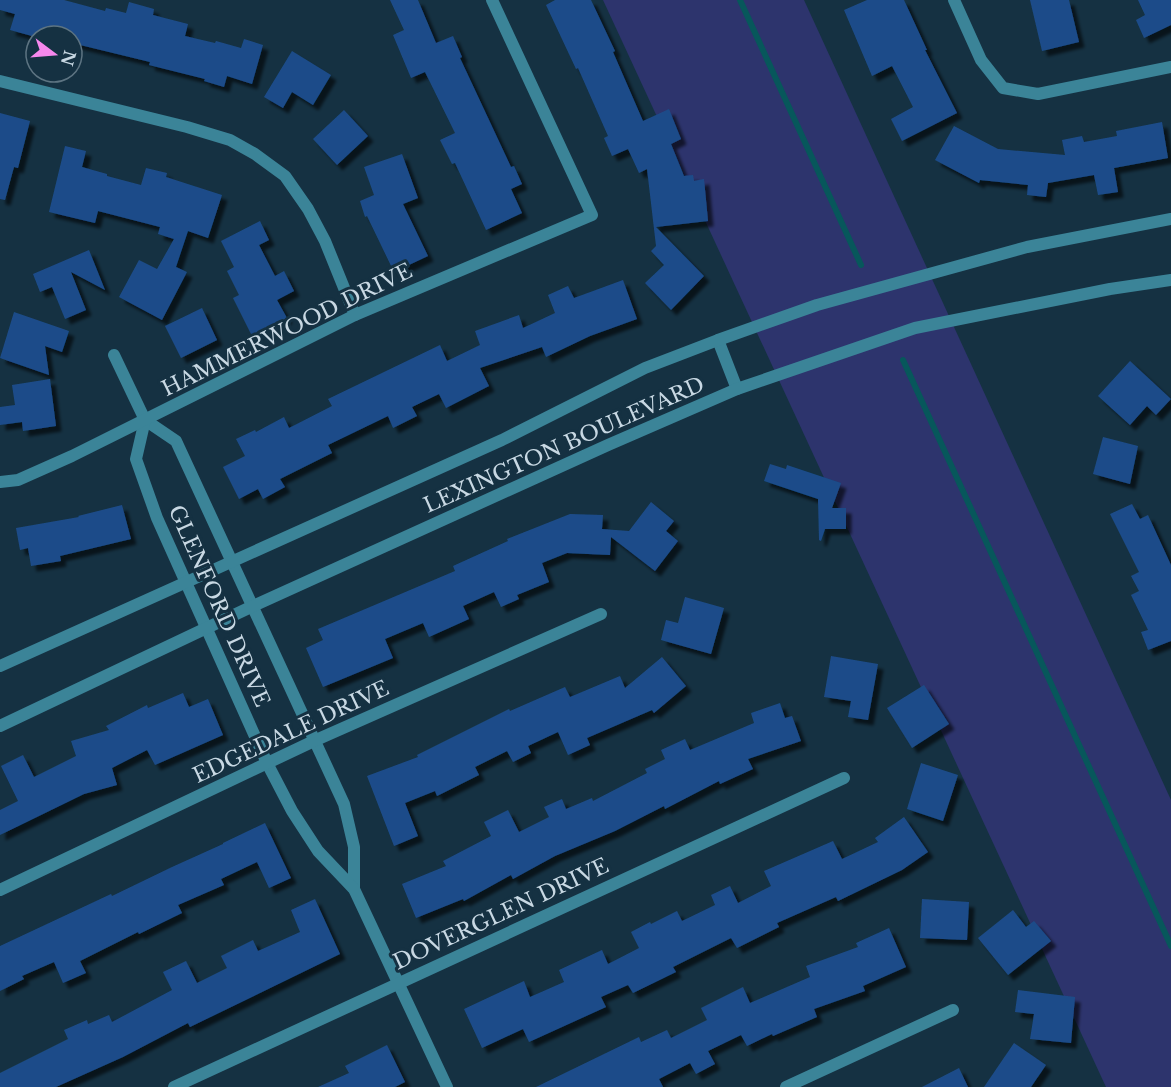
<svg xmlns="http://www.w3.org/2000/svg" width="1171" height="1087" viewBox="0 0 1171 1087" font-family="'Libre Baskerville',serif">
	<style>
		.green { fill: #2d346d }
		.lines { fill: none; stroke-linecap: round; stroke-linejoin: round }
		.stream { stroke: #07575b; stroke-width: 6 }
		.building { fill: #1c4c89; filter: url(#shadow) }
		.minor { stroke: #3b8498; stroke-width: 12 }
		.tertiary { stroke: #3b8498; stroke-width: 12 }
		.labels { text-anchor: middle; stroke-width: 6; stroke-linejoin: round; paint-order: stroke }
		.street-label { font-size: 21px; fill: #c8d8e3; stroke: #153142 }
	</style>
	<defs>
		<filter id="shadow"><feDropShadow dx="5.5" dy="5.5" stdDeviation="1.5" flood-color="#0009"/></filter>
	</defs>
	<rect width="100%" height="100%" fill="#153142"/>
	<!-- green -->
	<polygon class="green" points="603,0 804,0 1171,800 1171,1087 1106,1087"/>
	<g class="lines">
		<!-- stream -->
		<g class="stream">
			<polyline points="740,0 861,265"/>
			<polyline points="903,360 1171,946"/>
		</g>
	</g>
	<!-- building -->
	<g class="building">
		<polygon points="0,0 64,0 105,11 106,8 126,13 129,2 154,9 153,15 188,24 185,36 215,43 216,41 241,48 244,39 263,45 252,84 227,76 224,87 204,81 205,79 149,65 150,62 72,43 72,36 32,36 10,30 15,14 0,10"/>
		<polygon points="390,0 418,0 436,43 453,36 462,57 460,58 511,167 514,166 522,184 511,189 522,213 486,230 455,163 452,164 440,140 455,133 425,72 411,78 393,35 404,30"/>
		<polygon points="555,0 591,0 615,51 613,52 643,121 669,109 681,139 671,144 684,176 693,175 694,181 704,179 708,221 656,227 704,276 671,310 645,283 664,265 651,251 656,246 647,169 639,173 628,149 612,156 604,138 608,136 578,68 576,69 546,5"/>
		<polygon points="867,0 904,0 927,50 925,50 957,113 902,141 891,119 913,107 892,66 872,76 844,10"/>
		<polygon points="1030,0 1069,0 1079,42 1042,51"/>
		<polygon points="1138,0 1171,0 1171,25 1144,38 1136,20 1145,15"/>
		<polygon points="292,51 331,75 313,105 292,92 283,108 264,97"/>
		<polygon points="344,110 368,136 337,165 313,139"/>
		<polygon points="0,113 30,121 18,168 14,167 5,200 0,199"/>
		<polygon points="1162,122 1168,158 1114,168 1118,192 1098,195 1094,175 1048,183 1046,197 1027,195 1028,185 980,180 979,183 935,160 954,126 998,149 1065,155 1062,140 1082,136 1084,142 1117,136 1116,131"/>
		<polygon points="65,146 86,151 82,167 107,174 107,176 141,185 146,168 167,173 166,177 222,195 208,238 188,231 176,267 187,272 162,320 119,297 139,260 157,269 174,239 158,234 160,227 98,211 95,223 49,212"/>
		<polygon points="402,154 418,198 403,204 428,256 394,272 367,216 365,217 360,201 374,195 364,167"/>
		<polygon points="260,221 269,240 259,245 275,276 284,271 294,291 277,300 287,318 252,336 233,298 239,295 227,271 234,267 221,241"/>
		<polygon points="89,250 105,290 71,272 86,310 65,319 52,287 40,292 33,274"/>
		<polygon points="623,280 637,319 590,336 546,357 542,347 480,368 489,386 446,408 439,394 412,407 417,416 393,428 388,416 328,445 332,453 280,479 285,487 263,499 258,489 239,499 223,467 245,456 236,439 255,430 256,432 284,417 289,428 332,406 328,399 440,345 447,361 480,345 475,331 519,315 523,328 555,313 548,295 568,286 574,298"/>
		<polygon points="202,308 217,340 181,358 165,326"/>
		<polygon points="14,312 69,331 62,352 45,346 49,375 0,358"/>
		<polygon points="1130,361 1171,399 1156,415 1147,406 1130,425 1098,396"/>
		<polygon points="50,379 56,426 23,431 22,422 0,425 0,407 15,405 12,385"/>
		<polygon points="1103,437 1138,446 1130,484 1093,474"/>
		<polygon points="770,464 786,469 787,465 841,483 832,508 846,508 846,529 825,529 821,541 819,540 818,499 764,481"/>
		<polygon points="651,502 674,521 666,531 678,541 655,571 611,537 610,555 567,553 542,563 549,582 517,595 519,599 501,607 494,592 463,606 469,619 429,637 423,623 385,639 393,658 323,687 306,648 323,640 318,629 455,571 453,566 508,541 507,539 570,514 603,515 602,529 629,531"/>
		<polygon points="1132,504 1140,519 1148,515 1171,565 1171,641 1148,650 1141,632 1148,630 1131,595 1139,591 1131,576 1139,572 1110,514"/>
		<polygon points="122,505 131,539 60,556 61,561 31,566 28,548 20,550 16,528 79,517 78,516"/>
		<polygon points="685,597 724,608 711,654 661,640 666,620 678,623"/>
		<polygon points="831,656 878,664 868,720 848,717 851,701 824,697"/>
		<polygon points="662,657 686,686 654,713 652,710 587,738 590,745 568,755 558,732 528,746 531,753 513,762 507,751 475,767 479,775 437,796 435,791 405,803 418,836 394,846 367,776 418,757 417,755 509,709 510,711 565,687 570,697 620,676 625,688"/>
		<polygon points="924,685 949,724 912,748 887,708"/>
		<polygon points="183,693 189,707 208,699 223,735 155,765 147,750 112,768 117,785 84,794 0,835 0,810 18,801 1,766 23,755 34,777 76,756 71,741 109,730 106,726 147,705 148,708"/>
		<polygon points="780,703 785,718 792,716 801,741 748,759 753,769 720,784 719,781 665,809 664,806 615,831 555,856 513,879 511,875 464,901 463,899 416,918 402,884 446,866 443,861 491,836 484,822 508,810 519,832 549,817 544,807 562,799 566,809 592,798 593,801 647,773 645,769 665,759 661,750 685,739 690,750 754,723 751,713"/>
		<polygon points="921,763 958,775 943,821 907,809"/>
		<polygon points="904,817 928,852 902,870 838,901 836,897 777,923 779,927 737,948 731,938 673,967 676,972 633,993 628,985 601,997 606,1007 529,1042 523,1029 482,1048 464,1009 524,981 530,997 564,982 559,970 602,950 608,964 639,948 631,932 650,922 651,924 677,911 682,921 715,905 711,895 730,886 738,903 771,886 764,871 833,841 842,859 878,842 875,838"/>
		<polygon points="265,823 291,878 269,888 257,862 221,879 224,885 178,905 182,913 139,934 138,932 80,961 86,973 63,983 54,962 22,976 24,979 0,991 0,946 111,894 112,896 172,867 223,844 223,843"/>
		<polygon points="315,899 340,954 190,1027 188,1023 123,1057 56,1087 0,1087 0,1073 68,1039 64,1030 87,1020 88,1024 109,1015 112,1022 172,990 163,972 186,961 197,983 227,968 221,956 253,940 258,951 300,932 291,910"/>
		<polygon points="922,899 969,902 967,940 920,938"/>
		<polygon points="1013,910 1026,927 1034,921 1051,941 1008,975 978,938"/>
		<polygon points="889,928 906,967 863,986 865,991 814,1009 817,1017 773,1036 772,1034 747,1046 741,1035 708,1051 715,1064 696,1074 690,1063 659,1079 663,1087 536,1087 639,1037 641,1042 667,1030 671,1038 707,1020 701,1008 743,987 750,1003 810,977 806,966 858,947 856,943"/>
		<polygon points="1018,990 1075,997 1071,1043 1030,1039 1034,1014 1015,1012"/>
		<polygon points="1014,1043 1046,1065 1031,1087 984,1087"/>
		<polygon points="387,1045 405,1082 395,1087 318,1087 349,1073 345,1066"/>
		<polygon points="959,1068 968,1087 922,1087"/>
	</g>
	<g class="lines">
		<!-- minor -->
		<g class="minor">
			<polyline points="954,0 981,60 1003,88 1038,94 1171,67"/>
			<polyline points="0,81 187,127 230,140 255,154 285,176 308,209 325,241 355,315"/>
			<polyline points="114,355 145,420 176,441 344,804 354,847 354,889"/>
			<polyline points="145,420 136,459 157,518 267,763 292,811 318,851 354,889 447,1087"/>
			<polyline points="0,482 18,480 72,456 355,315 592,215 492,0"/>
			<polyline points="0,890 316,740 601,614"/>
			<polyline points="174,1087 844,778"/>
			<polyline points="786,1087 953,1010"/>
		</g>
		<!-- tertiary -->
		<g class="tertiary">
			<polyline points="718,340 737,389"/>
			<polyline points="0,666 502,440 645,368 718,340 817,305 1027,247 1171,219"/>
			<polyline points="0,726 253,606 608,445 737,389 915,328 1110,289 1171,280"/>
		</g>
	</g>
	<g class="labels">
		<!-- street labels -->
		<g class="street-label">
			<text transform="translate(287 330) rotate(-26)" y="7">HAMMERWOOD DRIVE</text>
			<text transform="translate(564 445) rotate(-24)" y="7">LEXINGTON BOULEVARD</text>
			<text transform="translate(219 606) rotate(66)" y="7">GLENFORD DRIVE</text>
			<text transform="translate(291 732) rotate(-25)" y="7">EDGEDALE DRIVE</text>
			<text transform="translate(501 914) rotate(-25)" y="7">DOVERGLEN DRIVE</text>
		</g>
	</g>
	<!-- north arrow -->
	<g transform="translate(54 54) rotate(106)"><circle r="28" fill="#153142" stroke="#5d7482" stroke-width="1.5"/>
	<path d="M0-4.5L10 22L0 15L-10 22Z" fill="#f688ed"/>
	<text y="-9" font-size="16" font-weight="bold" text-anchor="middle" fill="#c8d8e3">N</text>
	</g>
</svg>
